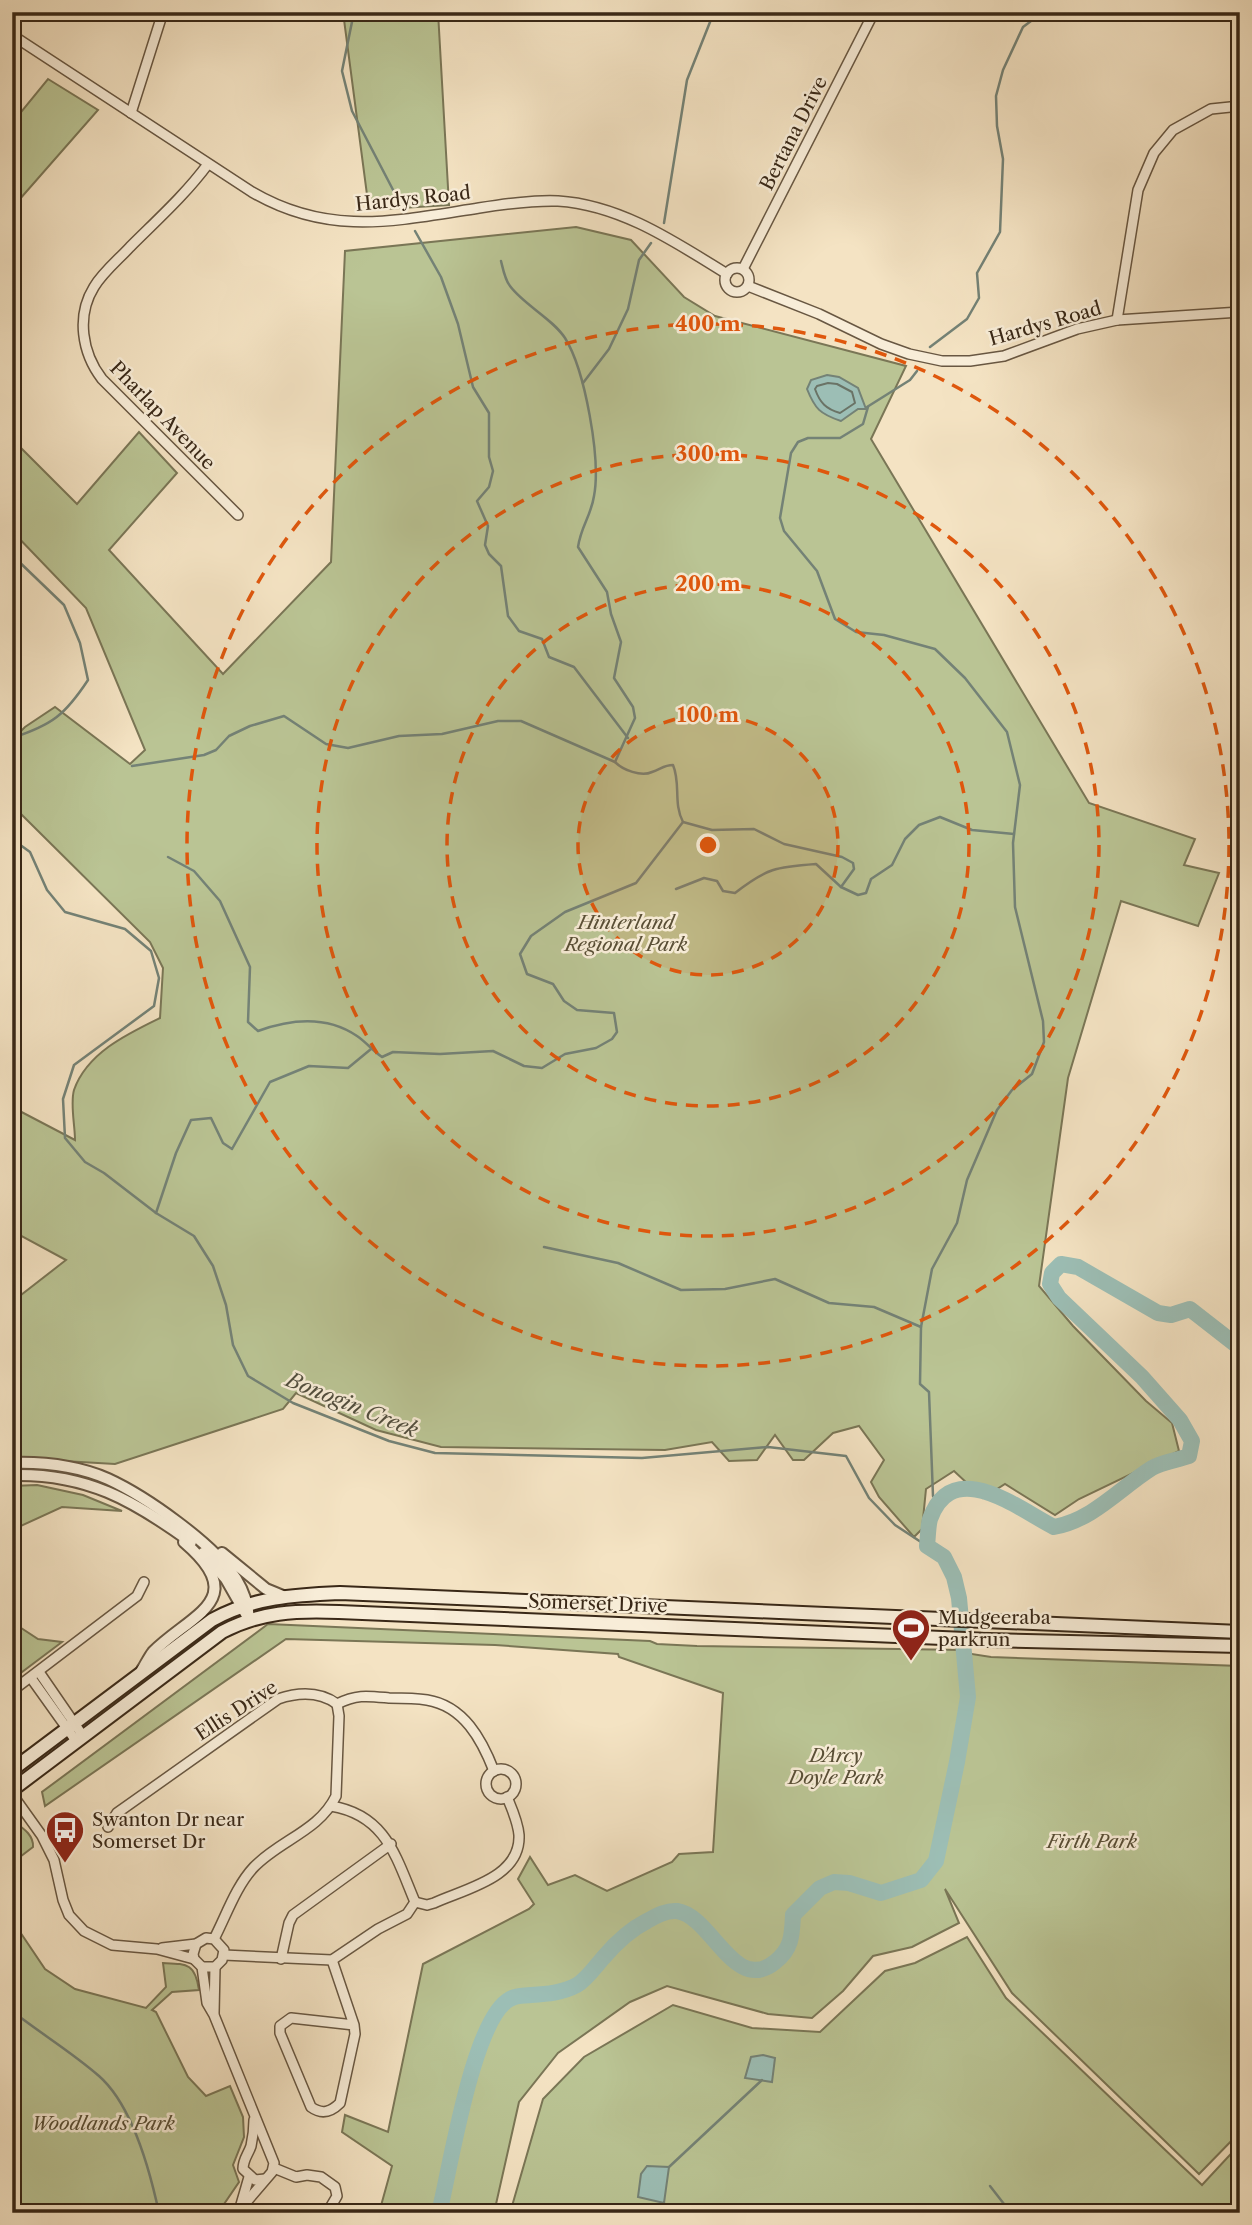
<svg xmlns="http://www.w3.org/2000/svg" width="1252" height="2225" viewBox="0 0 1252 2225" font-family="'Libre Caslon Text',serif">
	<style>
		.green { fill: #bac494; stroke: #7a7656; stroke-width: 2 }
		.water { fill: #9cbeb5; stroke: #748276; stroke-width: 2 }
		.lines { fill: none; stroke-linecap: round; stroke-linejoin: round }
		.shore { stroke: #6a7366; stroke-width: 2 }
		.stream { stroke: #748276; stroke-width: 2.5 }
		.river { stroke: #9cbeb5; stroke-width: 16 }
		.minor-casing { stroke: #685742; stroke-width: 12 }
		.tertiary-casing { stroke: #685742; stroke-width: 14 }
		.secondary-casing { stroke: #392817; stroke-width: 16 }
		.minor { stroke: #f8edd8; stroke-width: 9 }
		.tertiary { stroke: #f8edd8; stroke-width: 10 }
		.secondary { stroke: #f8edd8; stroke-width: 12 }
		.ring { fill: none; stroke: #df570d; stroke-width: 3.5; stroke-dasharray: 12 9 }
		.labels { text-anchor: middle; stroke-width: 5; stroke-linejoin: round; paint-order: stroke }
		.street-label { font-size: 19px; fill: #392817; stroke: #f8edd8 }
		.park-label { font-size: 19px; font-style: italic; fill: #594f36; stroke: #f8edd8 }
		.poi-label { font-size: 19px; fill: #392817; stroke: #f8edd8; text-anchor: start }
		.water-label { font-size: 21px; font-style: italic; fill: #524e3e; stroke: #f8edd8 }
		.centre { fill: #df570d; stroke: #f8edd8; stroke-width: 3.5 }
		.ring-label { font-size: 21px; text-anchor: middle; font-weight: bold; fill: #df570d; stroke: #f8edd8; stroke-width: 5; stroke-linejoin: round; paint-order: stroke }
	</style>
	<rect width="100%" height="100%" fill="#f4e3c3"/>
	<filter id="stains"><feTurbulence type="fractalNoise" baseFrequency=".00286" numOctaves="4"/><feColorMatrix values="0 0 0 0 .2 0 0 0 0 .09 0 0 0 0 .02 0 0 0 .5 -.17"/></filter>
	<radialGradient id="worn" r=".72"><stop offset=".6" stop-color="#630" stop-opacity="0"/><stop offset="1" stop-color="#630" stop-opacity=".3"/></radialGradient>
	<!-- green -->
	<g class="green">
		<polygon points="343,12 438,12 449,205 369,210"/>
		<polygon points="48,79 98,110 12,208 12,123"/>
		<path d="M576 227 631 240 684 297 715 316 906 366 871 439 1089 803 1195 839 1184 865 1219 873 1198 926 1121 901 1068 1078 1039 1286 1073 1326 1146 1401 1172 1423 1179 1451 1079 1499 1055 1515 1005 1484 983 1498 954 1471 926 1489 922 1529 914 1537 879 1497 871 1482 884 1460 859 1426 833 1433 804 1460H793L775 1435 757 1460 729 1461 712 1442 665 1450 441 1447 376 1430 296 1393 283 1409 115 1464 12 1458V1302L66 1260 12 1231V1107L75 1140C75 1125 70 1104 74 1090 87 1053 127 1034 160 1018L163 968 150 942 22 815 12 802V740L25 727 55 707 130 764 145 750 86 608 12 531V439L77 504 139 432 177 473 109 550 223 674 331 562 345 251Z"/>
		<polygon points="37,1485 83,1495 122,1511 62,1507 12,1530 12,1486"/>
		<polygon points="12,1622 38,1639 62,1642 14,1678"/>
		<polygon points="268,1624 650,1641 657,1644 697,1646 965,1650 965,1653 991,1657 1240,1666 1240,2132 1199,2174 1012,1993 945,1889 959,1923 912,1947 873,1956 843,1991 812,2018 768,2014 667,1986 630,2002 558,2053 519,2102 494,2213 379,2213 392,2166 342,2132 345,2115 388,2132 423,1964 529,1909 534,1904 518,1879 530,1857 548,1885 575,1875 607,1891 672,1862 679,1854 713,1852 723,1693 619,1657 618,1654 495,1645 286,1639 45,1806 42,1792"/>
		<path d="M12 1820C21 1827 34 1834 33 1847L12 1863Z"/>
		<path d="M12 1920 45 1969 75 1989 146 2008 166 1987 163 1963C187 1964 195 1963 199 1990L172 1992 152 2010 156 2012 188 2077 206 2096 230 2086 243 2117 244 2137 233 2165 239 2182 222 2207 214 2213H12Z"/>
		<polygon points="967,1937 1006,1998 1202,2185 1240,2144 1240,2213 510,2213 543,2099 584,2057 673,2005 752,2028 820,2032 885,1971 915,1963"/>
	</g>
	<!-- water -->
	<g class="water">
		<path d="M827 375 839 377 858 388 866 409H858L841 421C820 414 815 409 807 389L811 380Z"/>
		<polygon points="763,2055 775,2058 772,2082 745,2078 751,2057"/>
		<polygon points="647,2166 669,2167 664,2203 638,2197 641,2174"/>
	</g>
	<g class="lines">
		<!-- shore -->
		<path class="shore" d="M828 383 837 384 852 392 855 403 840 413C826 409 820 403 815 389L817 386Z"/>
		<!-- stream -->
		<g class="stream">
			<polyline points="354,12 342,71 352,111 403,209"/>
			<polyline points="664,223 687,80 714,12"/>
			<polyline points="415,231 441,277 458,324 473,387 489,413 489,457 493,471 489,487 477,501 488,526 485,545 489,554 501,566 508,616 519,631 542,639 549,657 574,667 628,738"/>
			<path d="M501 261C503 269 505 280 510 286 524 305 553 319 565 338 585 370 601 459 594 496 591 516 581 526 578 547L607 592 611 614 621 642 614 678 633 707 635 718 615 762"/>
			<polyline points="930,347 967,319 979,298 977,273 1000,232 1003,159 997,126 996,96 1003,70 1023,27 1043,12"/>
			<polyline points="583,383 609,349 628,309 639,260 651,243"/>
			<polyline points="867,407 910,380 917,371"/>
			<polyline points="868,407 863,424 840,438 808,438 798,442 791,453 780,518 784,531 817,571 835,619 856,632 884,635 935,649 965,678 1007,732 1020,785 1013,843 1015,907 1043,1021 1044,1042 1032,1074 1012,1090 997,1110 967,1180 957,1223 932,1269 921,1327 920,1384 929,1392 933,1496 940,1503"/>
			<path d="M12 555 64 605 80 643 88 680C65 715 52 725 12 738"/>
			<path d="M132 766 204 755 216 750 229 736 250 726 284 716 326 744 348 748 399 736 442 734 498 721H521L615 762C623 770 641 777 652 772 661 769 664 765 673 765 681 784 673 803 683 822L712 830 754 829 784 844 842 857 853 863 854 869 841 887"/>
			<polyline points="12,839 30,852 47,890 65,912 125,929 151,951 159,978 154,1006 74,1065 63,1099 65,1138 85,1162 104,1173 156,1213 194,1236 213,1266 226,1305 233,1345 248,1376 293,1403 389,1441 435,1453 642,1458 768,1447 846,1456 869,1498 895,1525 927,1546"/>
			<path d="M168 857 194 871 220 901 250 967 248 1022 258 1031C291 1019 326 1015 357 1036 366 1042 373 1051 382 1057L393 1052 440 1054 493 1051 524 1066 542 1068 565 1054 596 1048 612 1039 617 1032 614 1013 577 1010 564 1001 553 984 527 974 520 954 531 936 565 912 636 883 683 822"/>
			<path d="M676 889 704 878 717 881 723 891 735 893C767 868 776 867 816 864L841 887 858 895 866 893 871 879 892 865 905 839 919 825 940 817 972 830 1014 834"/>
			<polyline points="156,1213 176,1153 191,1120 211,1118 223,1143 232,1149 270,1082 309,1066 348,1068 371,1049"/>
			<polyline points="544,1247 618,1263 681,1290 725,1289 775,1279 829,1303 874,1307 921,1327"/>
			<path d="M12 2011C40 2033 73 2053 99 2076 132 2105 150 2171 159 2213"/>
			<polyline points="669,2167 762,2080"/>
			<polyline points="990,2186 1011,2213"/>
			<polyline points="664,2203 664,2213"/>
		</g>
		<!-- river -->
		<path class="river" d="M439 2213C450 2170 473 2018 510 1999 516 1995 524 1996 531 1995 547 1994 562 1993 577 1985 587 1979 595 1967 603 1958 614 1945 631 1929 647 1921 655 1916 667 1910 677 1911 712 1916 734 1995 775 1962 792 1949 792 1935 793 1915L820 1888 834 1882 849 1883 881 1893 921 1880 936 1861 957 1762 968 1697 959 1598 954 1577 944 1557 927 1546C928 1537 928 1526 930 1519 953 1455 1020 1510 1054 1527 1093 1520 1120 1488 1152 1468 1162 1462 1178 1460 1189 1456L1192 1441 1180 1420 1142 1377 1059 1298 1050 1284 1052 1273 1061 1264 1078 1267 1158 1313 1171 1315 1190 1309 1240 1348"/>
		<!-- minor casing -->
		<g class="minor-casing">
			<g id="minor">
				<path d="M12 35 252 192C329 237 395 221 479 208 505 204 532 200 558 201 621 205 675 242 727 274"/>
				<polyline points="131,113 163,12"/>
				<path d="M208 164C185 195 157 220 130 247 118 260 103 272 94 287 76 316 82 353 102 379L238 515"/>
				<circle cx="737" cy="280" r="12"/>
				<polyline points="743,269 874,12"/>
				<polyline points="748,286 819,314 881,344 909,354 942,361 970,361 1004,356 1077,329 1117,320 1240,312"/>
				<polyline points="1117,320 1138,190 1154,153 1173,130 1211,109 1240,106"/>
				<polyline points="39,1672 83,1736"/>
				<polyline points="31,1678 76,1741"/>
				<polyline points="12,1691 137,1596 144,1582"/>
				<path d="M337 1704C357 1694 368 1696 389 1698 401 1698 415 1698 427 1700 464 1706 482 1740 494 1771"/>
				<circle cx="501" cy="1784" r="15"/>
				<polyline points="12,1794 42,1836 54,1860 63,1900 69,1915 84,1931 112,1945 157,1949 194,1959"/>
				<path d="M331 1806C386 1815 396 1857 415 1902"/>
				<path d="M108 1827 117 1813 278 1699C299 1692 319 1691 337 1704"/>
				<path d="M415 1902 427 1905 434 1903C464 1889 521 1878 519 1835 518 1822 512 1809 507 1797"/>
				<path d="M214 1939C226 1916 236 1886 254 1867 280 1840 319 1831 336 1796L339 1716 337 1704"/>
				<polyline points="196,1944 193,1954 194,1959 202,1967 207,2003 214,2015 274,2163 272,2172 237,2213"/>
				<polyline points="162,1948 196,1944 206,1938 214,1939 224,1950 222,1960 215,1967 202,1967"/>
				<polyline points="224,1955 332,1960 378,1929 407,1914 415,1902"/>
				<polyline points="281,1959 289,1923 293,1915 391,1844"/>
				<path d="M332 1960 354 2025 355 2034 340 2103C331 2112 322 2115 311 2107L280 2033V2026L291 2018 354 2025"/>
				<polyline points="214,2013 215,1967"/>
				<path d="M254 2120C254 2129 253 2137 251 2146 248 2155 243 2159 243 2169L255 2180 265 2179"/>
				<polyline points="274,2168 296,2177 307,2175 321,2177 335,2187 337,2196 327,2213"/>
				<polyline points="240,2208 249,2177"/>
			</g>
		</g>
		<!-- tertiary casing -->
		<g class="tertiary-casing">
			<g id="tertiary">
				<path d="M12 1463C45 1462 78 1466 108 1479 145 1496 214 1544 236 1579 244 1592 248 1604 249 1619"/>
				<path d="M12 1475C86 1473 133 1500 191 1542"/>
				<polyline points="203,1553 226,1579 246,1614"/>
				<polyline points="222,1553 266,1589 283,1596"/>
				<path d="M142 1670C146 1664 149 1657 153 1652 191 1614 252 1600 184 1542"/>
			</g>
		</g>
		<!-- secondary casing -->
		<g class="secondary-casing">
			<g id="secondary">
				<path d="M12 1770 212 1620C253 1597 295 1595 340 1593L1240 1632"/>
				<path d="M12 1790 222 1632C260 1612 296 1610 339 1612L989 1640 1240 1646"/>
			</g>
		</g>
		<!-- minor -->
		<use href="#minor" class="minor"/>
		<!-- tertiary -->
		<use href="#tertiary" class="tertiary"/>
		<!-- secondary -->
		<use href="#secondary" class="secondary"/>
	</g>
	<!-- distance rings -->
	<circle cx="708" cy="845" r="130" fill="#df570d" fill-opacity=".12"/>
	<g class="ring">
		<circle cx="708" cy="845" r="130"/>
		<circle cx="708" cy="845" r="261"/>
		<circle cx="708" cy="845" r="391"/>
		<circle cx="708" cy="845" r="521"/>
	</g>
	<!-- icons -->
	<defs>
		<g id="stadium-pin" transform="scale(2.0125)"><path d="M0 17L-7.5 6A9.5 9.5 0 1 1 7.5 6Z" fill="#8f2418" stroke="#f8edd8"/><path d="M0-5a6.5 5 0 1 0 0 10a6.5 5 0 1 0 0-10ZM-3.5-1.8h7v3.6h-7Z" fill="#fff"/></g>
		<g id="bus-pin" transform="scale(2.0125)"><path d="M0 17L-7.5 6A9.5 9.5 0 1 1 7.5 6Z" fill="#8f2418" stroke="#f8edd8"/><path d="M-5-6H5V4H4V6H2V4H-2V6H-4V4H-5ZM-3.5-4V0h7V-4ZM-3.5 1.2v1.5H-2V1.2ZM2 1.2v1.5H3.5V1.2Z" fill="#fff"/></g>
	</defs>
	<g fill-rule="evenodd">
		<use href="#stadium-pin" x="911" y="1628"/>
		<use href="#bus-pin" x="65" y="1830"/>
	</g>
	<g class="labels">
		<!-- street labels -->
		<g class="street-label">
			<text transform="translate(793 133) rotate(-63)" y="7">Bertana Drive</text>
			<text transform="translate(413 198) rotate(-6)" y="7">Hardys Road</text>
			<text transform="translate(1045 323) rotate(-16)" y="7">Hardys Road</text>
			<text transform="translate(163 415) rotate(46)" y="7">Pharlap Avenue</text>
			<text transform="translate(598 1603) rotate(2)" y="7">Somerset Drive</text>
			<text transform="translate(236 1710) rotate(-33)" y="7">Ellis Drive</text>
		</g>
		<!-- park labels -->
		<g class="park-label">
			<text x="626" y="929">Hinterland<tspan x="626" dy="22">Regional Park</tspan></text>
			<text x="836" y="1762">D'Arcy<tspan x="836" dy="22">Doyle Park</tspan></text>
			<text x="1092" y="1848">Firth Park</text>
			<text x="103" y="2130">Woodlands Park</text>
		</g>
		<!-- poi labels -->
		<g class="poi-label">
			<text x="938" y="1624">Mudgeeraba<tspan x="938" dy="22">parkrun</tspan></text>
			<text x="92" y="1826">Swanton Dr near<tspan x="92" dy="22">Somerset Dr</tspan></text>
		</g>
		<!-- water labels -->
		<g class="water-label">
			<text transform="translate(352 1405) rotate(22)" y="7">Bonogin Creek</text>
		</g>
	</g>
	<circle cx="708" cy="845" r="10" class="centre"/>
	<g class="ring-label">
		<text x="708" y="331">400 m</text>
		<text x="708" y="461">300 m</text>
		<text x="708" y="591">200 m</text>
		<text x="708" y="722">100 m</text>
	</g>
	<!-- margin -->
	<rect width="1252" height="2225" fill="none" stroke="#f4e3c3" stroke-width="42"/>
	<rect x="14" y="14" width="1224" height="2197" fill="none" stroke="#392817" stroke-width="3.5"/>
	<rect x="21" y="21" width="1210" height="2183" fill="none" stroke="#392817" stroke-width="2"/>
	<rect width="100%" height="100%" filter="url(#stains)"/>
	<rect width="100%" height="100%" fill="url(#worn)"/>
</svg>
